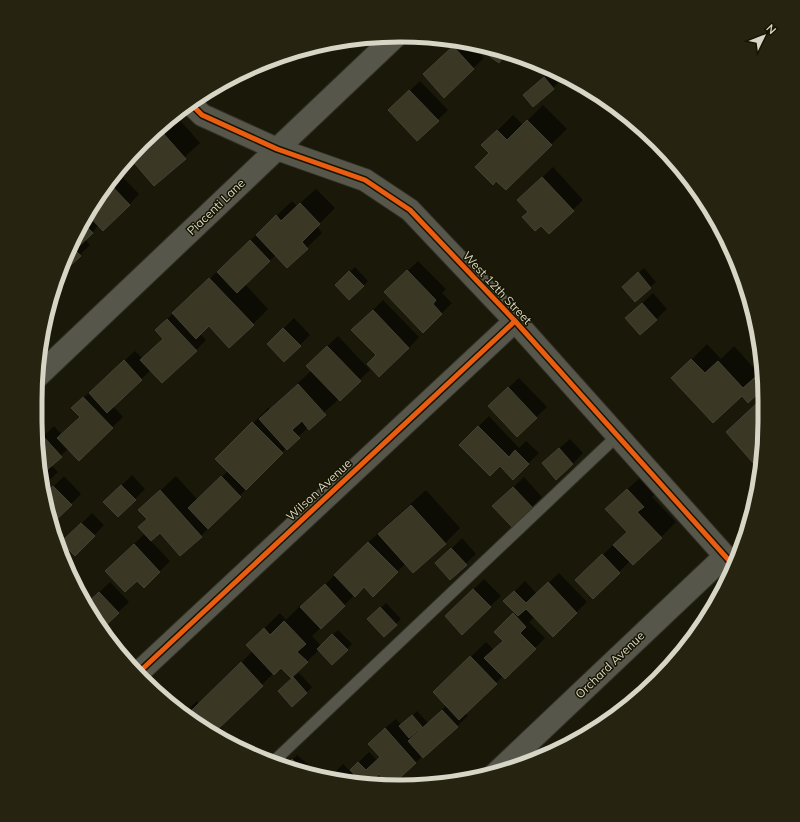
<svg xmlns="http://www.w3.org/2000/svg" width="800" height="822" viewBox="0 0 800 822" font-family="Mulish,sans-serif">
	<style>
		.shadow { fill: #0007; fill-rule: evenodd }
		.building { fill: #3a3825; stroke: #424135 }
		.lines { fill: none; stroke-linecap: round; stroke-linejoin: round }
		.lane-casing { stroke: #343229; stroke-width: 13 }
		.street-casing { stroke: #343229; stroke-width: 24 }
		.lane { stroke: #57564a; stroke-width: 11 }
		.street { stroke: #57564a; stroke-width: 22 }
		.cycleway-casing { stroke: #171500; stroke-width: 8 }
		.cycleway { stroke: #e95d12; stroke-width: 5 }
		.labels { text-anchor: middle; stroke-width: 3; stroke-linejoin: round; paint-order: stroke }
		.street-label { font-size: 12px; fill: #d7d6c6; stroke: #171500 }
		.rim { fill: none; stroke: #d7d6c6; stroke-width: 5 }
	</style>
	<rect width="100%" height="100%" fill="#1a1809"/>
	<!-- shadow -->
	<g class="shadow">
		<polygon points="459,41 470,43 484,58 444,96 434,64"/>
		<polygon points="481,46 508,52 499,62 479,48"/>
		<polygon points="549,73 558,83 553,88 529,91"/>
		<polygon points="420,81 448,110 417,140 400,100"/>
		<polygon points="543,105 567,129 506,189 491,152 483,145 513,115 523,125"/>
		<polygon points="178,118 200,143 154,185 129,156 165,123 168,127"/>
		<polygon points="553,167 583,200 549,233 529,212 529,190"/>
		<polygon points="117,171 139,194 129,205 99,225 85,239 90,245 61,273 60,271 84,217"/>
		<polygon points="316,189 335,208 317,226 322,233 287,267 276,255 245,284 268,309 253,324 209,325 200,333 206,340 196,350 151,370 113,406 123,417 79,460 68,449 51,465 58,472 42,487 37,442 54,426 62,435 81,417 83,398 135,351 143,359 164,339 166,320 292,201 297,206"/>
		<polygon points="418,261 446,289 442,293 452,303 423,332 396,282"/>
		<polygon points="355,267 368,281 350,299 336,285"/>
		<polygon points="644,268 656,282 636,300 628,282"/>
		<polygon points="653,293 667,309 640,334 626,318"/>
		<polygon points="383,300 419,337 409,348 377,355 353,330"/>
		<polygon points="294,318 310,335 284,361 279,333"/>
		<polygon points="338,336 370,370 286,448 201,536 160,532 150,540 170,561 144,587 117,561 145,533 148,519 140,510 176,476 198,500 228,471 217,459 268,408 270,409 312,370 318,355"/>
		<polygon points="707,344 721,359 734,346 759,374 763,370 764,376 764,386 742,394 713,421 688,363"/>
		<polygon points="519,378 547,407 517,436 499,396"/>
		<polygon points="764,397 762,469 762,470 727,432"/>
		<polygon points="489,416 519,448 526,441 539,453 513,478 500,465 460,445"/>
		<polygon points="570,439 583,453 573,464 554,453"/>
		<polygon points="132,475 145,489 118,516 105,502"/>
		<polygon points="643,475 658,491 652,497 676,522 661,537 630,561 593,598 576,580 628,531 622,494"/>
		<polygon points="64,476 81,494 54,521 49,516 43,497"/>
		<polygon points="524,477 542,497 512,526 504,496"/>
		<polygon points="426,490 460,528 445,543 406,563 373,595 364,586 312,636 321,646 338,630 352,644 332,664 319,650 291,677 292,678 299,673 312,687 307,692 292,705 292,678 281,666 220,726 225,732 218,738 184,713 197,701 199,704 253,651 247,645 280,613 286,620 300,606 301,608 379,532"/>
		<polygon points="92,513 104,525 75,555 63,542"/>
		<polygon points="462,538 476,554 451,578 447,553"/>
		<path d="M559 573 587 602 553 635 535 617 529 622 545 638 505 678 503 676 465 713 468 716 457 726 390 785 379 773 366 784H352L329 778 343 764 350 771 369 752 377 760 381 757 379 733 396 719 401 725 411 716 421 728H424L413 715 417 711 428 723 447 705 450 677 486 642 494 650 504 640 496 632 516 612 505 601 525 581 537 594ZM419 729 420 730 412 737 411 736Z"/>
		<polygon points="484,579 501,596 462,634 446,617"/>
		<polygon points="110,582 129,602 100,629 86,605"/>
		<polygon points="386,603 401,619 384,636 374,614"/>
		<polygon points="297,755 308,764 301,772 292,760"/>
	</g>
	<!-- building -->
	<g class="building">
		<polygon points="453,46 474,69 444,98 423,74"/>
		<polygon points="480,46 507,52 499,63 478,48"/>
		<polygon points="544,77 554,89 533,107 523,95"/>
		<polygon points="409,90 439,121 417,141 388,110"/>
		<polygon points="527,120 552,145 506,190 496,181 493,185 475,167 489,153 481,145 497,130 507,140"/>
		<polygon points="162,132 186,159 154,186 129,157 149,138 152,141"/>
		<polygon points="542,177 574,211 549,234 541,226 535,231 522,217 528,212 517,200"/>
		<polygon points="109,183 130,205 103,231 87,214"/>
		<polygon points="300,203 320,224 302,242 308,249 287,268 256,235 276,215 281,221"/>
		<polygon points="82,222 93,233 75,250 81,256 61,274 59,272"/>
		<polygon points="250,240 270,261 237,293 217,272"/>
		<polygon points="407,270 436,300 433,304 442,314 423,333 384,292"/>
		<polygon points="349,271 364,286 349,300 335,285"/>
		<polygon points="638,272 651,288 635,302 622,287"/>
		<polygon points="209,278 254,325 229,348 209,326 196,339 172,313"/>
		<polygon points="642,303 657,320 640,335 625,318"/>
		<polygon points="373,310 409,348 379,377 367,364 376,355 351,330"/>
		<polygon points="167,319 197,351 162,383 140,360 163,339 155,330"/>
		<polygon points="283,328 301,346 284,362 267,344"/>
		<polygon points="327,346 361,381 340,401 306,366"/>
		<polygon points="691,359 705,373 718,361 743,388 762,371 764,376 764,388 748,403 742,396 713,423 671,378"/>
		<polygon points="124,360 142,380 107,413 89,393"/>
		<polygon points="298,384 326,415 309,430 302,421 292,430 300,438 287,450 259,419"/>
		<polygon points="508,387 537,418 517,437 488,406"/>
		<polygon points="83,397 113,428 79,461 57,438 80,417 71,408"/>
		<polygon points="756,404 763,412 761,472 726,432"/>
		<polygon points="252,422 283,453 246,490 215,459"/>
		<polygon points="478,426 509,457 515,450 529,464 513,480 500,466 490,476 459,445"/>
		<polygon points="43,436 62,457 41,475 48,483 42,488 37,441"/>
		<polygon points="559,448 573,464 556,480 542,463"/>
		<polygon points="221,476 241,497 208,529 188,508"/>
		<polygon points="121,485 136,500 118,517 103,502"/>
		<polygon points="53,486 72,505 54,522 50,518 43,496"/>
		<polygon points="513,487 533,508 512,527 492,506"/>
		<polygon points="627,489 644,507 637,512 662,538 633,565 613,545 627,532 605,509"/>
		<polygon points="160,490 202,537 180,556 160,533 151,541 138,527 147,519 138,510"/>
		<polygon points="411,505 446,544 413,573 378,534"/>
		<polygon points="81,523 95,536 75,556 61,542"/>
		<polygon points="368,542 398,572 373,597 364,587 355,597 334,575"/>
		<polygon points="134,544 160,572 144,588 137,581 125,592 105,571"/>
		<polygon points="451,548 467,565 450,580 435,563"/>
		<polygon points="602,554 620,573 593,599 575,580"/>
		<polygon points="548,582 577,613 553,637 526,609 518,616 503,601 514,591 526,603"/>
		<polygon points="325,584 345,606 321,629 300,607"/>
		<polygon points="473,589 491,607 462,635 445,616"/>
		<polygon points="99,592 119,613 101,630 86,604"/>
		<polygon points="380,607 397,625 384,637 367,619"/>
		<polygon points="513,613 526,627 520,633 536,649 505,679 484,658 503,641 494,632"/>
		<polygon points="284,621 306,644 297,652 308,662 291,678 281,668 274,675 246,645 264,628 270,635"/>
		<polygon points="332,634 348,650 332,665 317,649"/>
		<polygon points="470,656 497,684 459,720 433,692"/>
		<polygon points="241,662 263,686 214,733 192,710"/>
		<polygon points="293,677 307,693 292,707 278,691"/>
		<polygon points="442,710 458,727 423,758 408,741"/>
		<polygon points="412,715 422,727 409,738 399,726"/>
		<polygon points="385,728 416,763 392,785 388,785 379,774 368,784 363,784 350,770 358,762 366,770 380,757 368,744"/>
		<polygon points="292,759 303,770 301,772 284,768"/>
		<polygon points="332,774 339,781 328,778"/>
	</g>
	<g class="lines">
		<!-- lane casing -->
		<g class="lane-casing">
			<polyline id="lane" points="272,763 617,436"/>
		</g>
		<!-- street casing -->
		<g class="street-casing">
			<g id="street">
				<polyline points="190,103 202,115 277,149 365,180 410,210 515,321 734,566"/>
				<polyline points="37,377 396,36"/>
				<polyline points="137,674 515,321"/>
				<polyline points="494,775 725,556"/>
			</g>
		</g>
		<!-- lane -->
		<use href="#lane" class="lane"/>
		<!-- street -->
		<use href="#street" class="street"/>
		<!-- cycleway casing -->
		<g class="cycleway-casing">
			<g id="cycleway">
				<polyline points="190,103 202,115 277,149 365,180 410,210 515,321 734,566"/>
				<polyline points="137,674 515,321"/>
			</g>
		</g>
		<!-- cycleway -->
		<use href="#cycleway" class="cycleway"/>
	</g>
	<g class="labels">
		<!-- street labels -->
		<g class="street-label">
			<text transform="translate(216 207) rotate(-44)" y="4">Piacenti Lane</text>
			<text transform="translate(497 288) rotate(47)" y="4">West 12th Street</text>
			<text transform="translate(319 490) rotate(-43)" y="4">Wilson Avenue</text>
			<text transform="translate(610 665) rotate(-44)" y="4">Orchard Avenue</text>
		</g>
	</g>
	<!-- crop -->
	<path d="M0 0H800V822H0ZM400 42H400A358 358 0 0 1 758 400V422A358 358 0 0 1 400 780H400A358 358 0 0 1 42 422V400A358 358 0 0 1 400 42Z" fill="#262410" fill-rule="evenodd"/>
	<path class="rim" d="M400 42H400A358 358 0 0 1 758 400V422A358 358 0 0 1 400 780H400A358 358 0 0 1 42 422V400A358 358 0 0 1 400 42Z"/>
	<!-- north arrow -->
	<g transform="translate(764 36) rotate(47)" stroke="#171500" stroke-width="3" paint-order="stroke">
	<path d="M0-3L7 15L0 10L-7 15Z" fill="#d7d6c6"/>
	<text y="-6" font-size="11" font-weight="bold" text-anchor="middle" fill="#d7d6c6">N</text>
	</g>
</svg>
